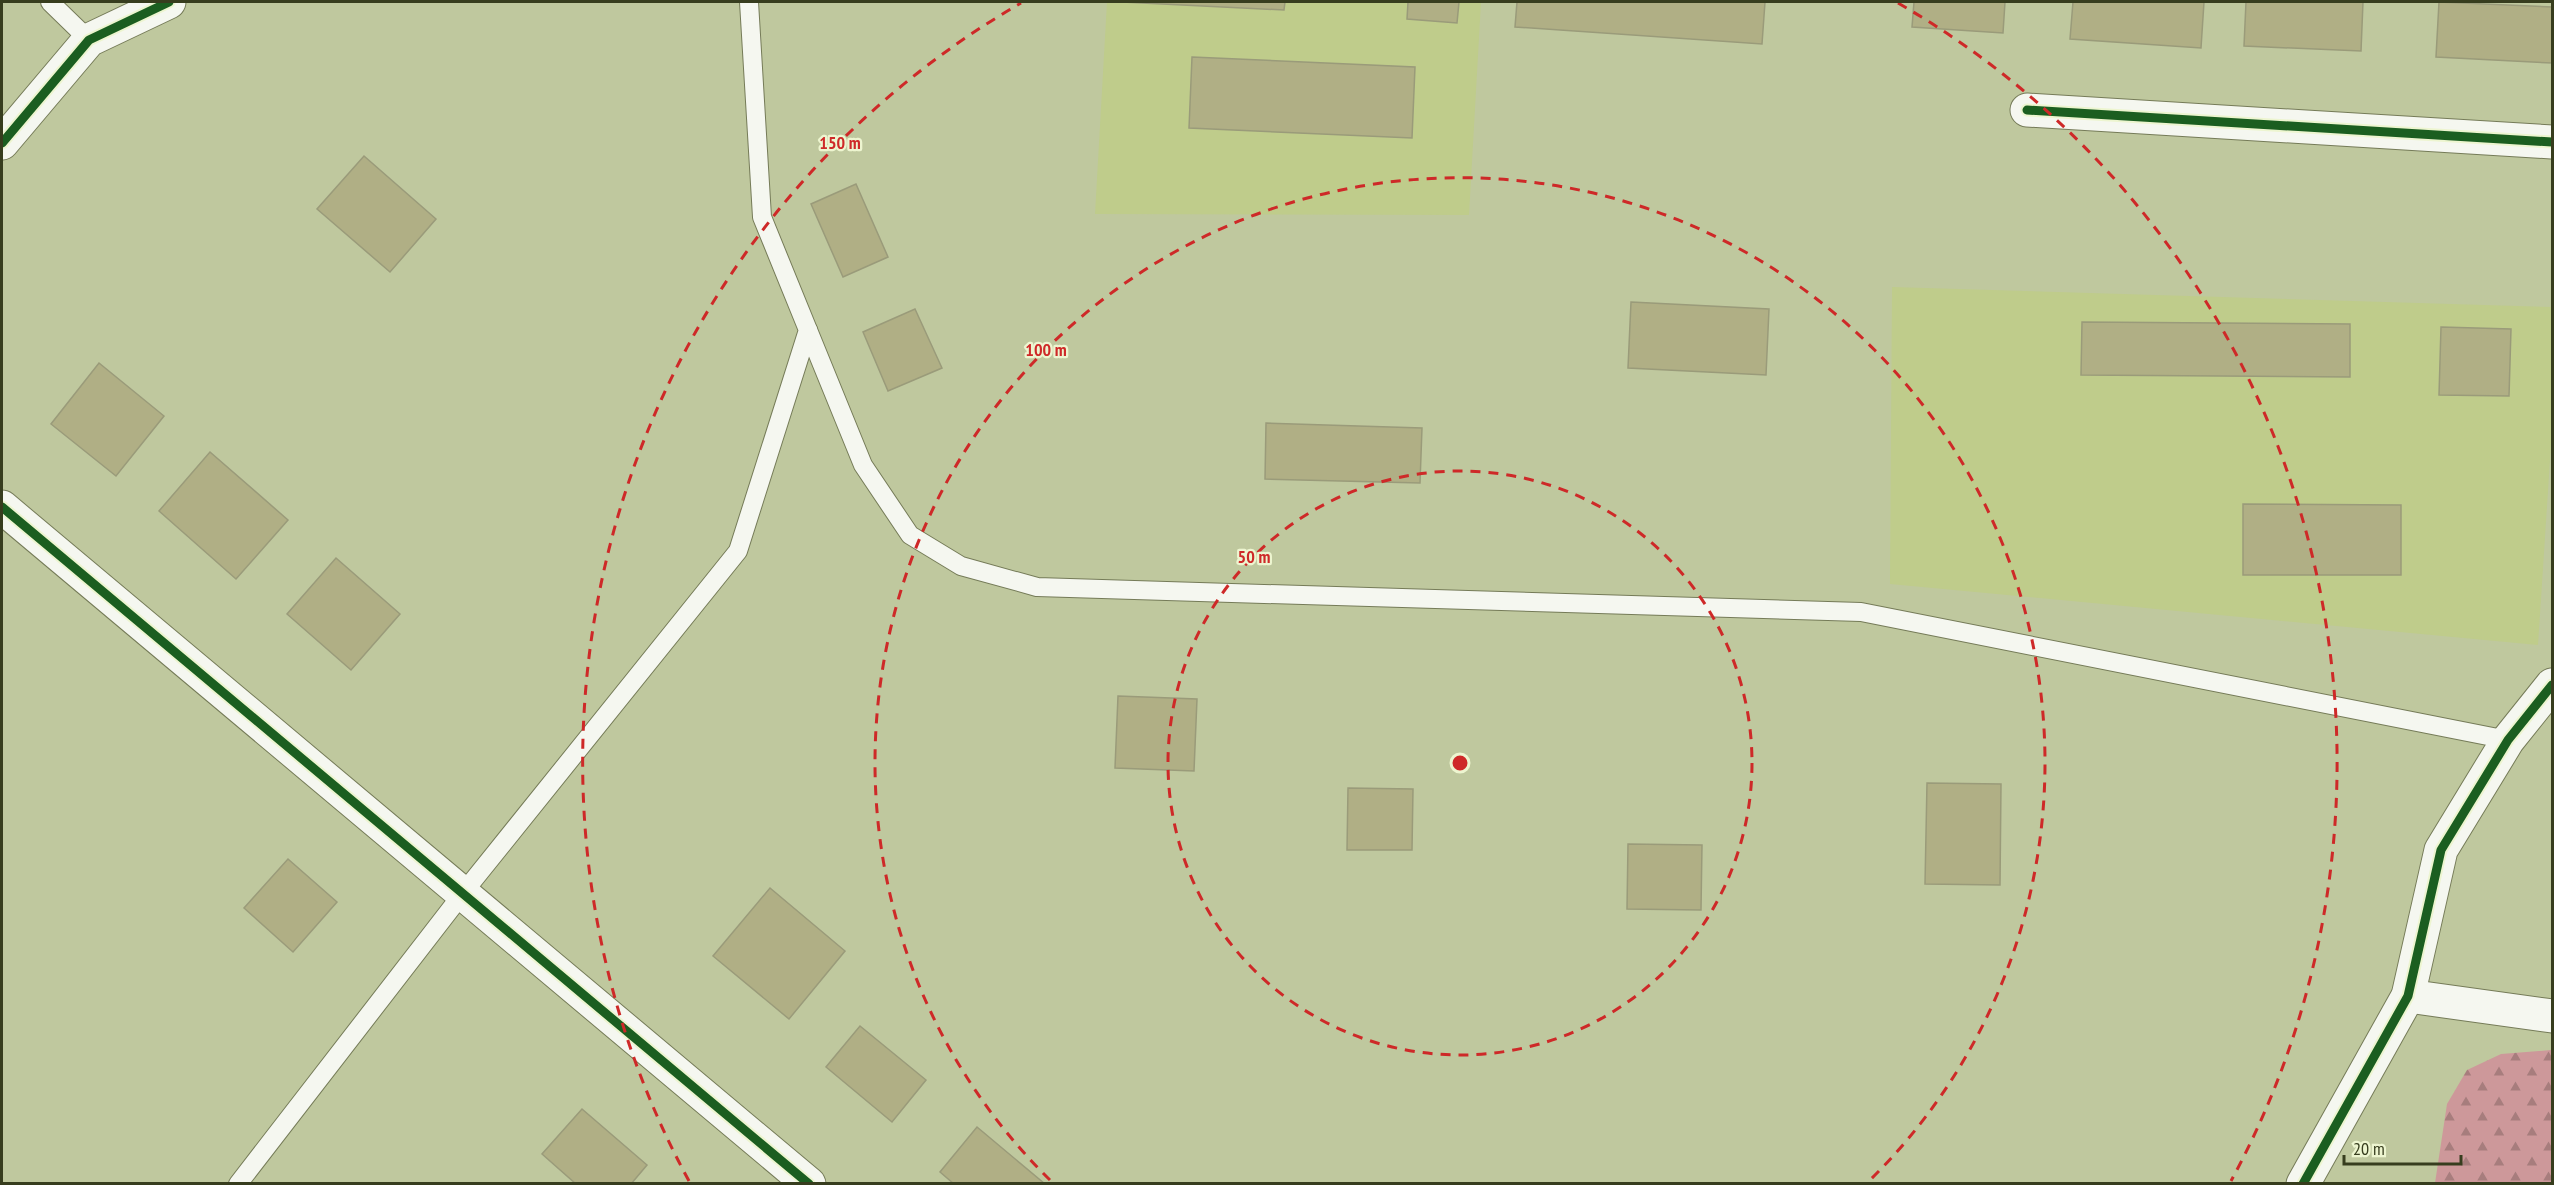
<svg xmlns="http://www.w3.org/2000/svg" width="2554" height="1185" viewBox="0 0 2554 1185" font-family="'PT Sans Narrow',sans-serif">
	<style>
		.built { fill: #bfcc8b }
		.forest { fill: url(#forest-firs) }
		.building { fill: #b0af85; stroke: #9a9b7a; stroke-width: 1.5 }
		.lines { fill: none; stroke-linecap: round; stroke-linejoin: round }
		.lane-casing { stroke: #757b58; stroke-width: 20 }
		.street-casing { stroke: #757b58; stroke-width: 35 }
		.lane { stroke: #f5f7f0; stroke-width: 18 }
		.street { stroke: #f5f7f0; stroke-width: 33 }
		.cycleway-casing { stroke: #edf5d0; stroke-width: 13 }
		.cycleway { stroke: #1b5e20; stroke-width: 9 }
		.ring { fill: none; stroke: #ce2928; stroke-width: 3; stroke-dasharray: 10 8 }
		.centre { fill: #ce2928; stroke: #edf5d0; stroke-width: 3 }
		.ring-label { font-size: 18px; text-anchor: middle; font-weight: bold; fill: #ce2928; stroke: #edf5d0; stroke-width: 4.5; stroke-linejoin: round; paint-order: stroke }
	</style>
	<defs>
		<pattern id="forest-firs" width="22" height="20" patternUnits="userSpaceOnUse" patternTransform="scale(1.5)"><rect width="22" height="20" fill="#cd989a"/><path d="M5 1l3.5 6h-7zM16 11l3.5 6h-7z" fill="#a77d7d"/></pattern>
	</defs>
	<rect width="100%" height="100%" fill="#bfc89e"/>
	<!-- built -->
	<g class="built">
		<polygon points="1107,2 1481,2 1469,215 1095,214"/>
		<polygon points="1892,287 2552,307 2552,429 2538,645 1890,584"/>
	</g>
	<!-- forest -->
	<polygon class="forest" points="2551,1050 2552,1052 2552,1183 2435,1183 2447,1104 2467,1070 2501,1054"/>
	<!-- building -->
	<g class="building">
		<polygon points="1122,2 1285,2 1284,10"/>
		<polygon points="1408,2 1459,2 1457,23 1407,19"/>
		<polygon points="1517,2 1765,2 1762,44 1515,27"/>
		<polygon points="1914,2 2005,2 2003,33 1912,27"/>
		<polygon points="2073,2 2204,2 2201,48 2070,39"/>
		<polygon points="2246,2 2363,2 2361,51 2244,46"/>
		<polygon points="2439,2 2552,7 2552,63 2436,57"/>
		<polygon points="1192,57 1415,67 1412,138 1189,128"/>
		<polygon points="364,156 436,219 390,272 317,209"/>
		<polygon points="856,184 888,257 843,277 811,204"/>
		<polygon points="1631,302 1769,309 1766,375 1628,368"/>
		<polygon points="915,309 942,368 888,391 863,332"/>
		<polygon points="2082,322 2350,324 2350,377 2081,375"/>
		<polygon points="2441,327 2511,329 2509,396 2439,395"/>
		<polygon points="99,363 164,416 116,476 51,424"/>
		<polygon points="1266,423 1422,428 1420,483 1265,479"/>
		<polygon points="210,452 288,520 236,579 159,511"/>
		<polygon points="2243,504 2401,505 2401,575 2243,575"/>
		<polygon points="336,558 400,614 351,670 287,614"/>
		<polygon points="1118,696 1197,699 1194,771 1115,768"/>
		<polygon points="1927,783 2001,784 2000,885 1925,884"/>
		<polygon points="1348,788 1413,789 1412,850 1347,850"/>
		<polygon points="1628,844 1702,845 1701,910 1627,909"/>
		<polygon points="288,859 337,902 293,952 244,908"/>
		<polygon points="770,888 845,951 789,1019 713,956"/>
		<polygon points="860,1026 926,1080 892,1122 826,1067"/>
		<polygon points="582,1109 647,1165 631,1184 576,1184 542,1154"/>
		<polygon points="977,1127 1045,1184 954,1184 940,1172"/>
	</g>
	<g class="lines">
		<!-- lane casing -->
		<g class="lane-casing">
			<g id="lane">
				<polyline points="50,2 89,40"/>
				<polyline points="808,330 863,465 910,535 961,566 1037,587 1861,612 2508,740"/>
				<polyline points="238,1184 463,893 738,551 808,330 762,217 749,2"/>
			</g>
		</g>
		<!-- street casing -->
		<g class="street-casing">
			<g id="street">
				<polyline points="2027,110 2552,142"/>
				<polyline points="2,143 89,40 169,2"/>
				<polyline points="2,507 809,1184"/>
				<polyline points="2408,996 2552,1016"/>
				<polyline points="2303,1184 2408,996 2441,850 2508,740 2552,685"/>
			</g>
		</g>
		<!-- lane -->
		<use href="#lane" class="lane"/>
		<!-- street -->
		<use href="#street" class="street"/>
		<!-- cycleway casing -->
		<g class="cycleway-casing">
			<g id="cycleway">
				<polyline points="2027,110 2552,142"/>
				<polyline points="2,143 89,40 169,2"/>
				<polyline points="2,507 809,1184"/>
				<polyline points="2303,1184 2408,996 2441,850 2508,740 2552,685"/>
			</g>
		</g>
		<!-- cycleway -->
		<use href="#cycleway" class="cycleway"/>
	</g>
	<!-- distance rings -->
	<g class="ring">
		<circle cx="1460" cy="763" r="292"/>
		<path d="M1050 1180A585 585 0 1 1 1870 1180"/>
		<path d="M689 1181A877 877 0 0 1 1021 3M1898 3A877 877 0 0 1 2231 1181"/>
	</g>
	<circle cx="1460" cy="763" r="9" class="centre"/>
	<g class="ring-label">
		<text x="840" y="149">150 m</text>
		<text x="1046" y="356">100 m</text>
		<text x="1254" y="563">50 m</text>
	</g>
	<!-- border -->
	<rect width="2554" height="1185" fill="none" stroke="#373d1e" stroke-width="6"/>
	<!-- scale -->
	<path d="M2344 1155v9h117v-9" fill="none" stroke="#373d1e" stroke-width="3"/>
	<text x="2353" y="1155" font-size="18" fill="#373d1e" stroke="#edf5d0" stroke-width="4.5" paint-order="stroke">20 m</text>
</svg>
